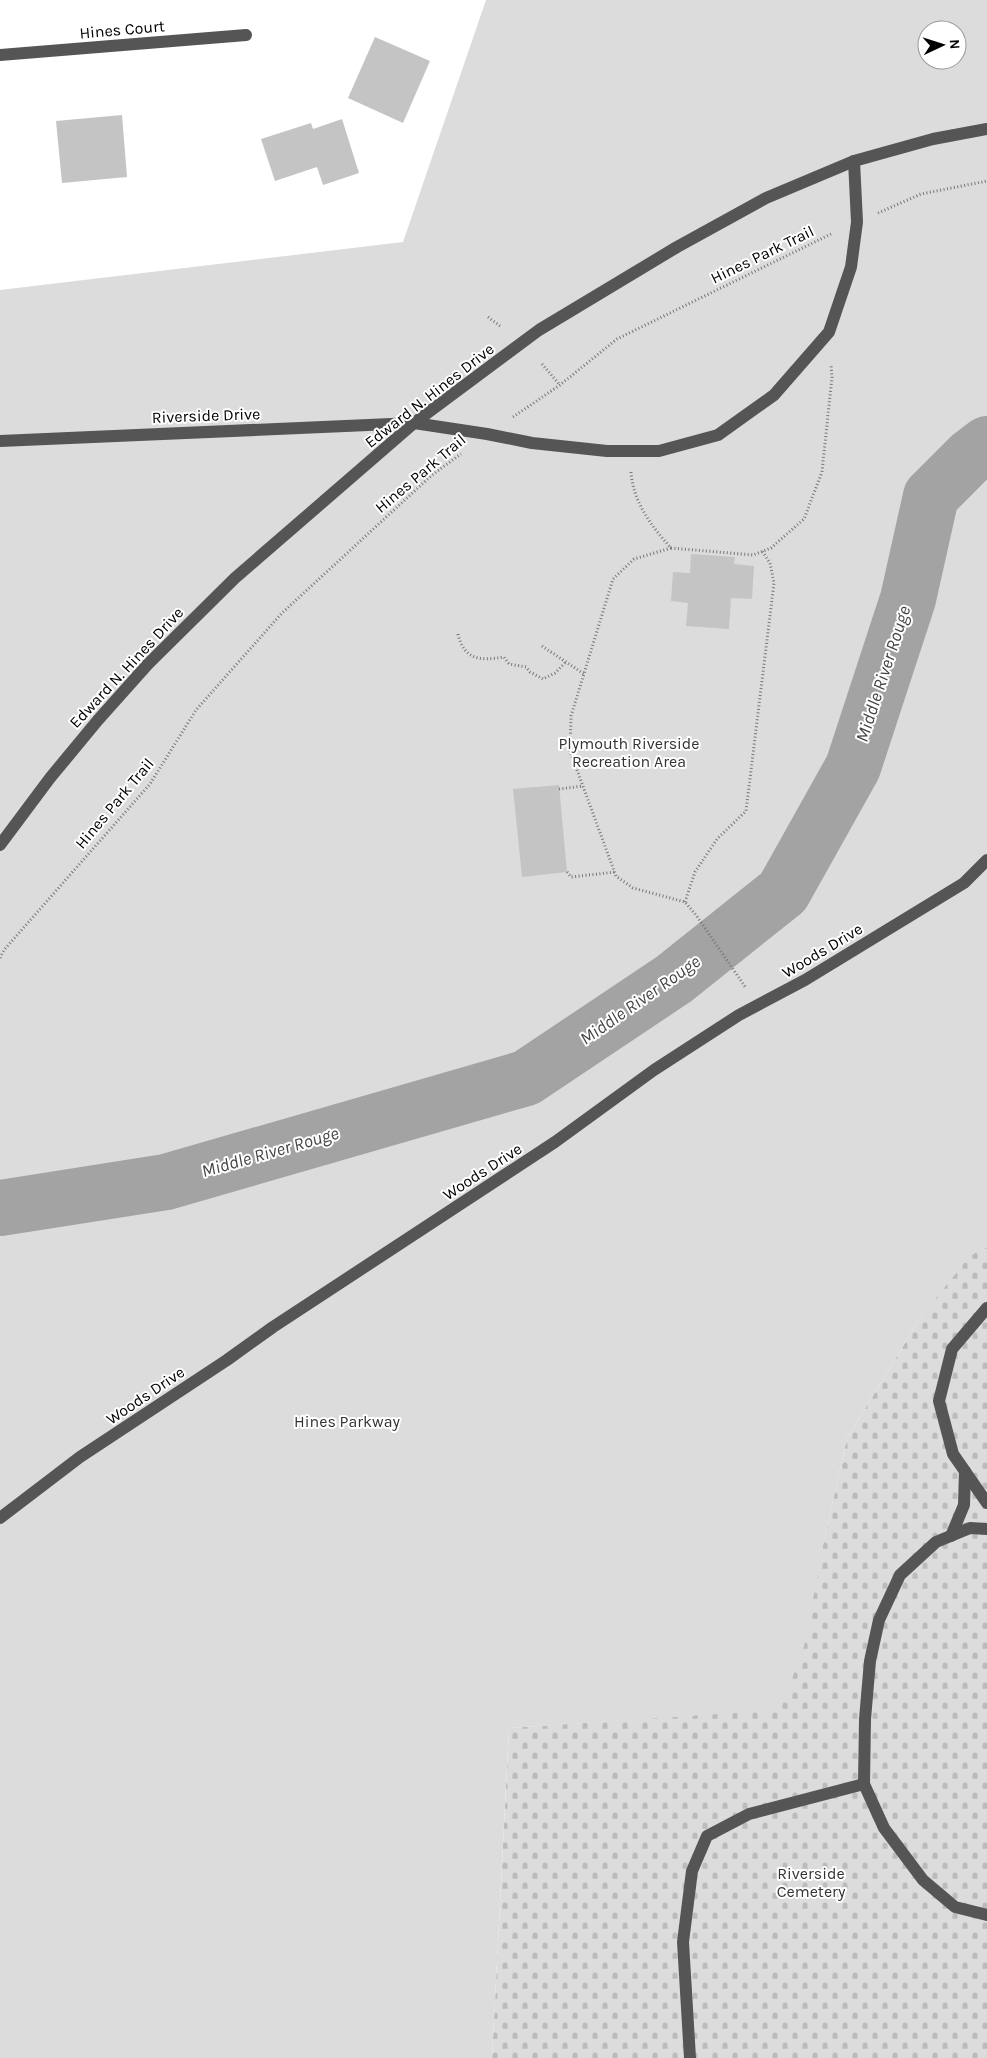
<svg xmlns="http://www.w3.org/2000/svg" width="987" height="2058" viewBox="0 0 987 2058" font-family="Karla,sans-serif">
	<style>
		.cemetery { fill: url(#cemetery-stones) }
		.green { fill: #dcdcdc; fill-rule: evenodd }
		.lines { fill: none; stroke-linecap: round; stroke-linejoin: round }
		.river { stroke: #a3a3a3; stroke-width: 56 }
		.building { fill: #c4c4c4 }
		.path { stroke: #777; stroke-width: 3; stroke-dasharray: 1 2.5; stroke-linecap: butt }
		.minor { stroke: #555; stroke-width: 12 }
		.labels { text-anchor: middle; stroke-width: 4; stroke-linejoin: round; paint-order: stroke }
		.street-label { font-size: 16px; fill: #000; stroke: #fff }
		.park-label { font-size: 16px; fill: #333; stroke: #fff }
		.water-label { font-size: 18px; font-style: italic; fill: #444; stroke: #fff }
	</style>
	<defs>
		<pattern id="cemetery-stones" width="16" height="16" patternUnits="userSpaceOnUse" patternTransform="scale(1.25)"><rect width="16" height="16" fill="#dcdcdc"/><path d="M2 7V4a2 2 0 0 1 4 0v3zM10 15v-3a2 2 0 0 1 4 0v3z" fill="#bbb"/></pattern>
	</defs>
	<rect width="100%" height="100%" fill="#fff"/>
	<!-- cemetery -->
	<polygon class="cemetery" points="987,1247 987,2058 492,2058 509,1728 780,1709 825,1536 847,1438 922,1315 970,1255"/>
	<!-- green -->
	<path class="green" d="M486 0H987V1247L970 1256 922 1315 847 1438 825 1536 804 1647 780 1710 509 1728 492 2058H0V290L403 242ZM927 30H957V60H927Z"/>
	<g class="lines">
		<!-- river -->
		<polyline class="river" points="0,1208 166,1182 526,1078 674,979 783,892 853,767 908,599 931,496 970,457 987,444"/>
	</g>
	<!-- building -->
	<g class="building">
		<polygon points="375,37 430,61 403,123 348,98"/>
		<polygon points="122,115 127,177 62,183 56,121"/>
		<polygon points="342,119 359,173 323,185 317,167 275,181 261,139 311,123 313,129"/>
		<polygon points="691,554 735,557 734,564 754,566 752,599 731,598 729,629 686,626 688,603 671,601 673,572 690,573"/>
		<polygon points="559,785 567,872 522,877 513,789"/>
	</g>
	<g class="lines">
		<!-- path -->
		<g class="path">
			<polyline points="878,213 921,194 987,181"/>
			<polyline points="488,317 500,326"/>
			<polyline points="542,364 560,385"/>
			<polyline points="513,417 560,385 617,339 833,233"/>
			<path d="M631 472C633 502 652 527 671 548L753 555 771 548 804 519 822 472 832 377 831 365"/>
			<polyline points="671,548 634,559 613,579 571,716 570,751 616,876 633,888 685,902 696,915 746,988"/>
			<path d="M458 634C464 660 480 661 504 657L509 664 526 667 530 672 543 679 555 673 566 662"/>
			<polyline points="542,646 584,674"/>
			<polyline points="559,789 583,786"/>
			<polyline points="567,872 571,877 615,872"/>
			<polyline points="685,902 695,872 717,839 746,811 774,583 770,563 762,551"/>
			<polyline points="0,958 4,950 150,784 196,710 282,613 432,475 461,454"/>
		</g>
		<!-- minor -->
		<g class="minor">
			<polyline points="0,55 246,35"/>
			<polyline points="0,441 414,423 487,434 532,443 607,451 659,451 718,435 774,395 829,332 851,267 857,222 854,161"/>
			<polyline points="0,845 50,778 98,720 148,664 235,578 414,423 539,330 677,247 766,198 854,161 933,139 987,129"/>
			<polyline points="987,1308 952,1349 939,1401 953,1454 987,1503"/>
			<polyline points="0,1518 80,1457 227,1360 273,1327 555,1142 654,1070 739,1015 805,980 964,883 987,860"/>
			<polyline points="987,1529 970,1528 936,1542 900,1575 879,1620 870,1661 865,1719 864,1784 884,1828 923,1880 955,1907 987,1915"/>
			<polyline points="951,1536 964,1505 965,1471"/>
			<polyline points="690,2058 683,1942 692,1871 707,1836 749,1814 864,1784"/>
		</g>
	</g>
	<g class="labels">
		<!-- street labels -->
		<g class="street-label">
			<text transform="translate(122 29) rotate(-5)" y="6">Hines Court</text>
			<text transform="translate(762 254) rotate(-26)" y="6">Hines Park Trail</text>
			<text transform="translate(429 395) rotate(-38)" y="6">Edward N. Hines Drive</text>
			<text transform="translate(206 415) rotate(-2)" y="6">Riverside Drive</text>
			<text transform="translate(420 473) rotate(-40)" y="6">Hines Park Trail</text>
			<text transform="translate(126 667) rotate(-47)" y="6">Edward N. Hines Drive</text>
			<text transform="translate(114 803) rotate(-50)" y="6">Hines Park Trail</text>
			<text transform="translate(822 950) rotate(-31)" y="6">Woods Drive</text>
			<text transform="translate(482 1171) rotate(-33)" y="6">Woods Drive</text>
			<text transform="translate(145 1395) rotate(-34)" y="6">Woods Drive</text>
		</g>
		<!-- park labels -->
		<g class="park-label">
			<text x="629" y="749">Plymouth Riverside<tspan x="629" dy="18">Recreation Area</tspan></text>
			<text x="347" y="1427">Hines Parkway</text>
			<text x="811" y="1879">Riverside<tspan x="811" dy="18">Cemetery</tspan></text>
		</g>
		<!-- water labels -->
		<g class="water-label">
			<text transform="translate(883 674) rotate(-72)" y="6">Middle River Rouge</text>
			<text transform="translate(640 1000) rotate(-35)" y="6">Middle River Rouge</text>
			<text transform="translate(270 1152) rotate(-16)" y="6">Middle River Rouge</text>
		</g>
	</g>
	<!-- north arrow -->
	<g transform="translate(942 45) rotate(86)"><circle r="24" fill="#ffffff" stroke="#999999"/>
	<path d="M0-4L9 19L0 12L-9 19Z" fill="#000000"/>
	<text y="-8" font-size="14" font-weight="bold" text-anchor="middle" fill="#000000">N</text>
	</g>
</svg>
